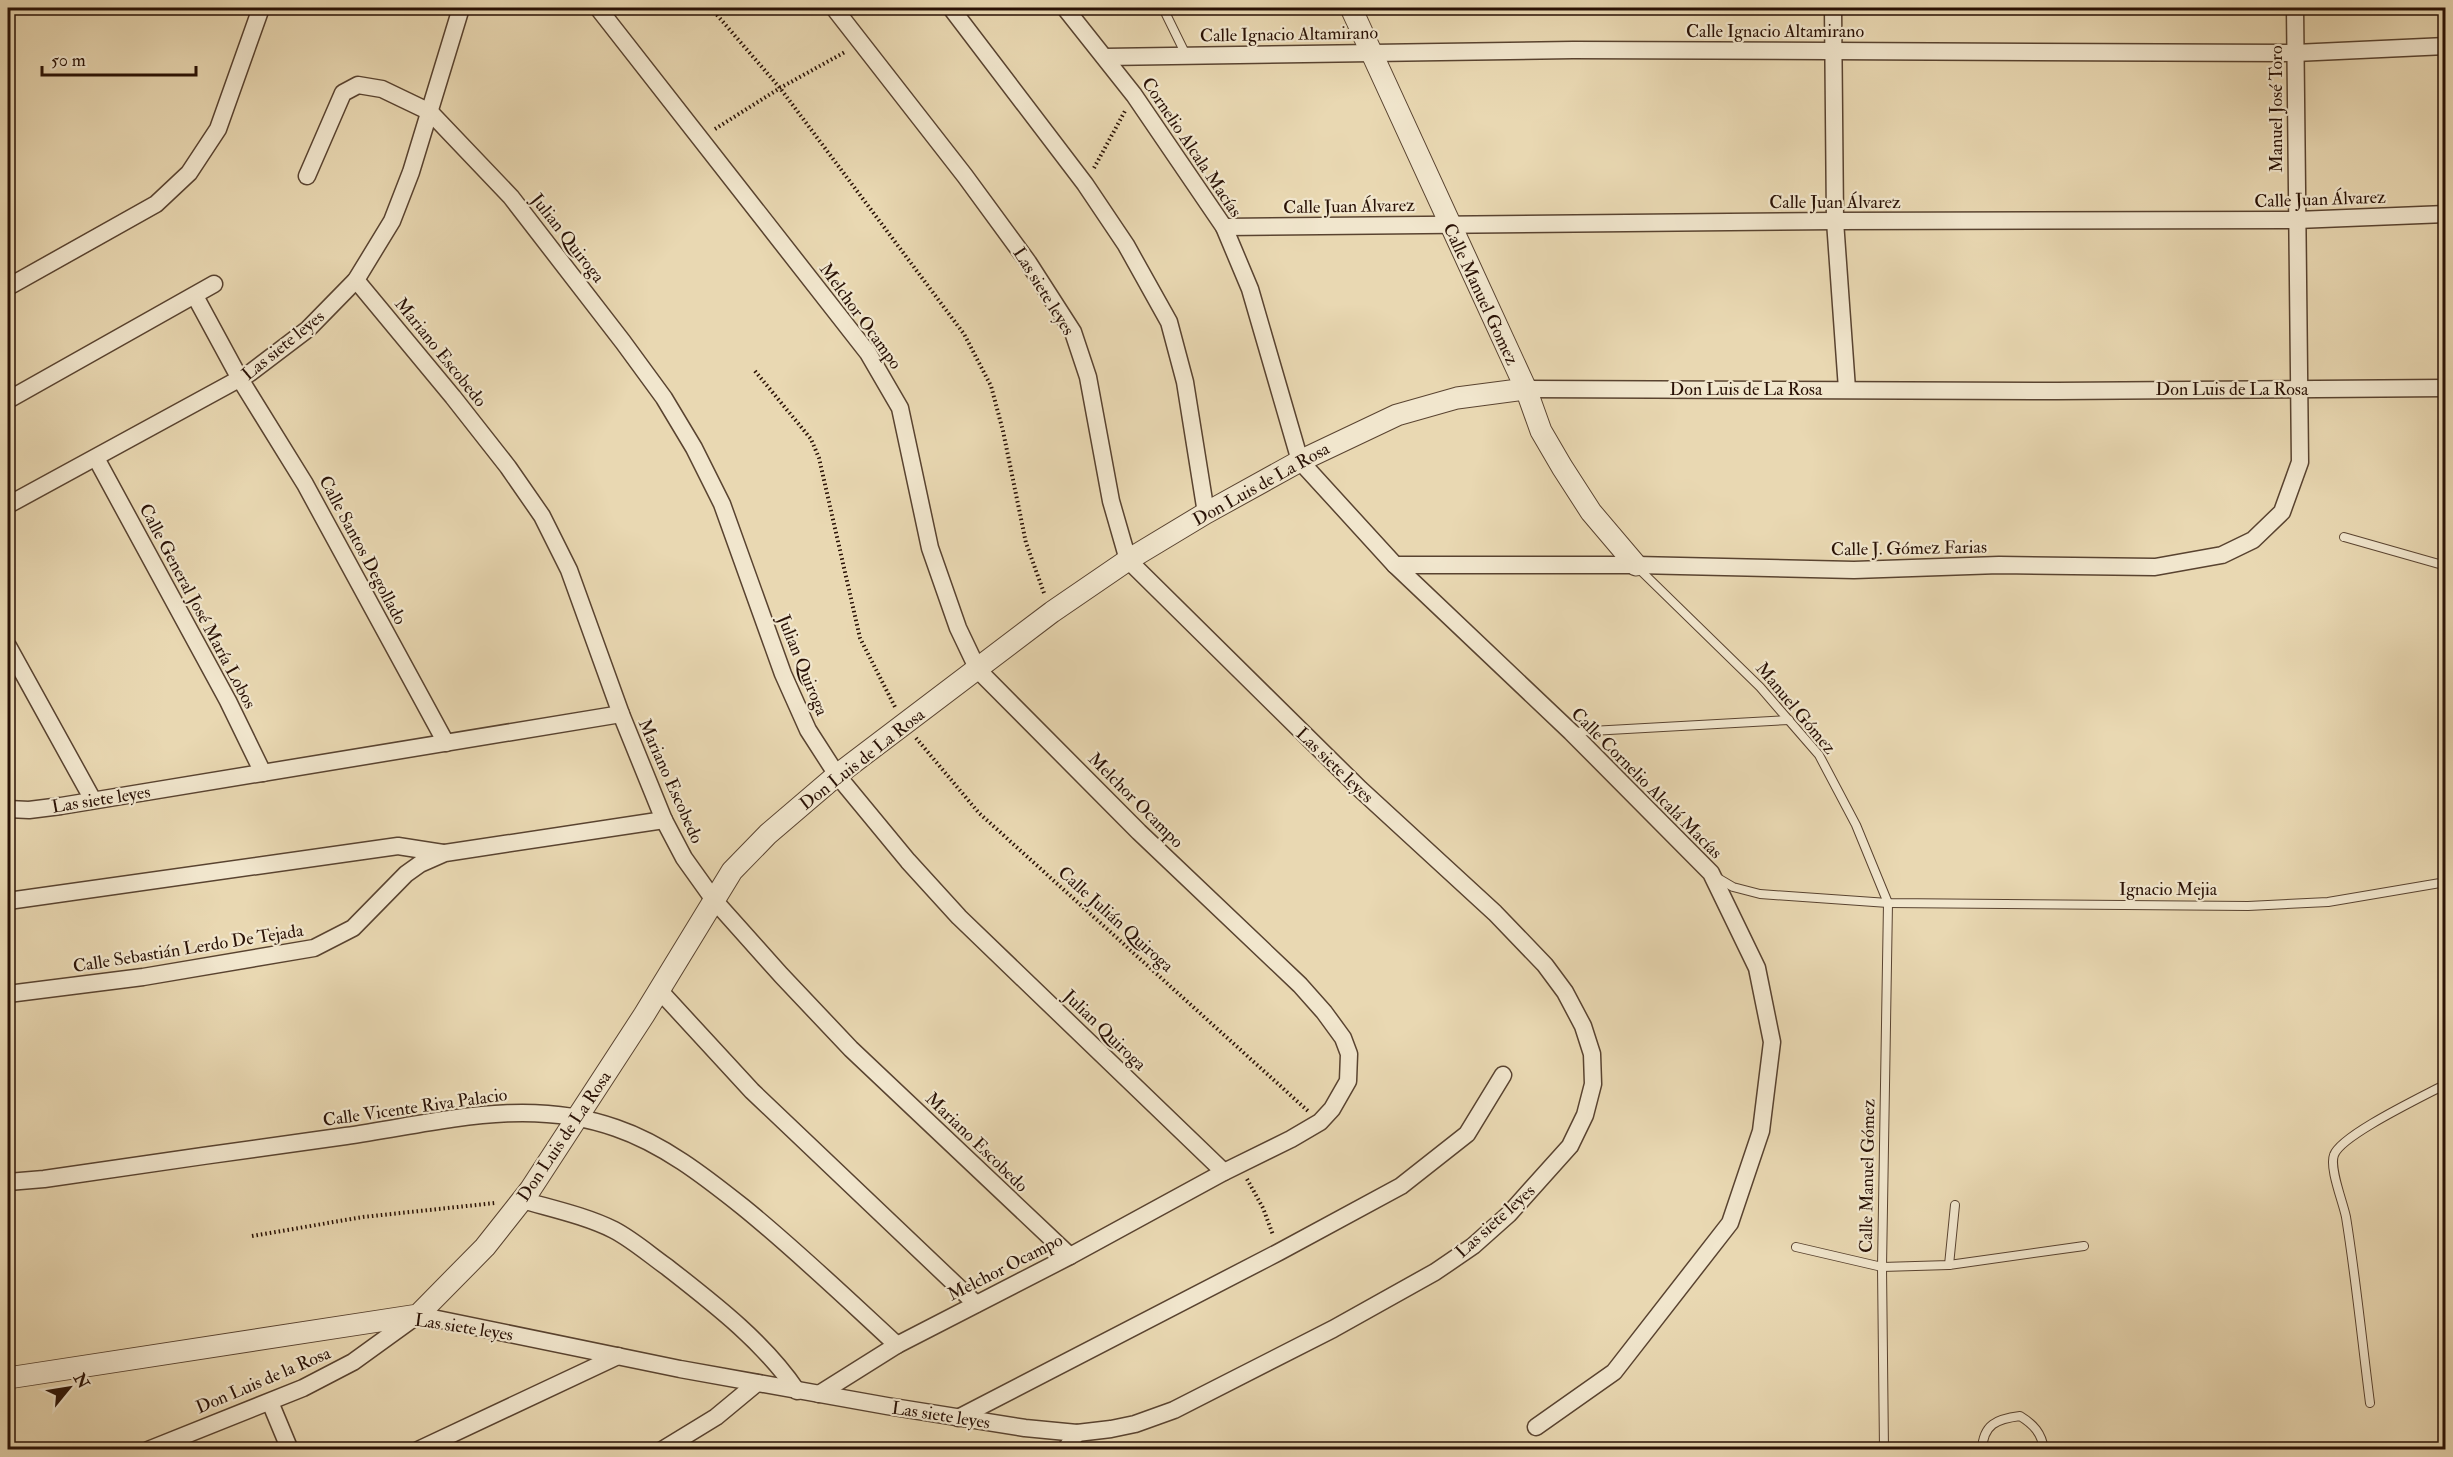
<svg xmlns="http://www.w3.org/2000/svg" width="2453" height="1457" viewBox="0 0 2453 1457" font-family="'IM FELL Double Pica',serif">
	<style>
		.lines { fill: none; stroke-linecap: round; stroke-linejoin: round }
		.service-casing { stroke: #594330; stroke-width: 10 }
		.minor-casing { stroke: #594330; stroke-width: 19 }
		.tertiary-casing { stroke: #594330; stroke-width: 23 }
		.path { stroke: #291105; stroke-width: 4; stroke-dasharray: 1.5 3; stroke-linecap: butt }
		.service { stroke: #f1e6cd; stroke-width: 8 }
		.minor { stroke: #f1e6cd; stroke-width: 16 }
		.tertiary { stroke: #f1e6cd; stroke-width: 21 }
		.labels { text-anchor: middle; stroke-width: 4.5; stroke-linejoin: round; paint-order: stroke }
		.street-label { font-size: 18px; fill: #291105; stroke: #f1e6cd }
	</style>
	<rect width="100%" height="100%" fill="#e9d8b2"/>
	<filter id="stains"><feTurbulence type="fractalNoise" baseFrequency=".00333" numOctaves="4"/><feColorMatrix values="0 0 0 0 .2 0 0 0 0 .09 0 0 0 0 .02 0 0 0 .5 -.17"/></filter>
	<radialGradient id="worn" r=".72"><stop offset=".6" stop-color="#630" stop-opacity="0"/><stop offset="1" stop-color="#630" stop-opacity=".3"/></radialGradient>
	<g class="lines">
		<!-- service casing -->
		<g class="service-casing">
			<g id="service">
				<polyline points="1163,8 1186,55"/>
				<polyline points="2344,537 2446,566"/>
				<polyline points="1637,567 1760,687 1819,755 1856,825 1888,903 1882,1267 1884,1450"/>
				<polyline points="1573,732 1789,720"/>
				<polyline points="1716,877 1733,887 1760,894 1888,903 2248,906 2328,902 2446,882"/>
				<polyline points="1796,1247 1882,1267 1949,1265 2084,1246"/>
				<polyline points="1949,1265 1955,1205"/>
				<path d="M2370 1403C2362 1341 2356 1279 2346 1217 2343 1202 2329 1168 2334 1155 2341 1135 2424 1096 2446 1084"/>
				<path d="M1982 1450C1983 1424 1997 1419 2020 1416 2033 1424 2042 1433 2044 1450"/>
			</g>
		</g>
		<!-- minor casing -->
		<g class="minor-casing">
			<g id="minor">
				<polyline points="598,8 868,353 900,408 930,548 958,628 978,670 1139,832 1300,985 1324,1012 1343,1038 1349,1054 1348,1081 1332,1109 1320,1122 1291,1139 1224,1172 1070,1256 897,1345 819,1394"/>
				<polyline points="951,8 1085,184 1126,245 1169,322 1185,382 1206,513"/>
				<polyline points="1065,8 1134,95 1224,227 1250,289 1300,461 1395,565 1571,732 1711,873 1757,968 1772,1042 1761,1131 1730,1223 1614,1372 1536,1427"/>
				<polyline points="1833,8 1835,221 1847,389"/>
				<polyline points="1105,57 1573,50 2295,53 2446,46"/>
				<polyline points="307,176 343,93 358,85 382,89 430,112 511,197 623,342 664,398 694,448 722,504 783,674 808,730 837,775 908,861 959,917 1224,1172"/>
				<polyline points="1224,227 1835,221 2297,220 2446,214"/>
				<polyline points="356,280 453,397 508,467 542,516 569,570 621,714 664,820 684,858 714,900 781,975 851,1049 1070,1256"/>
				<polyline points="8,287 156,204 189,173 218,129 261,8"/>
				<polyline points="195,296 240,379 305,484 446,743"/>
				<polyline points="1526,389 2057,391 2446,388"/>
				<polyline points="8,400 214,284"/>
				<polyline points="96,458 228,701 263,773"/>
				<polyline points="8,505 250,373 308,329 356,280 392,221 411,172 461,8"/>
				<polyline points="1395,565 1636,565 1854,570 1999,565 2155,567 2222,555 2253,540 2282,512 2300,462 2295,8"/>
				<polyline points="8,646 93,800"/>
				<polyline points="8,809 29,810 61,806 621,714"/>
				<polyline points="8,901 398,846 443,853"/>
				<polyline points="659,990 752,1091 976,1304"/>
				<polyline points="8,994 143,977 314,948 353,928 406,874 420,864 445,853 664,820"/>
				<path d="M8 1182 44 1179C145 1164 245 1150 346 1136 437 1123 526 1096 616 1128 663 1144 704 1176 743 1207 796 1250 846 1298 897 1345"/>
				<path d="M522 1200C553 1209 586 1216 614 1230 633 1240 650 1255 667 1267 713 1303 764 1342 797 1391"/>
				<polyline points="270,1402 290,1450"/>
				<polyline points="958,1418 1279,1252 1401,1186 1467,1134 1503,1075"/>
				<polyline points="148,1450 303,1388 353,1362 418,1315 680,1369 887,1406 1025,1428 1077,1433 1111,1429 1135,1424 1174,1410 1333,1329 1435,1272 1473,1246 1509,1214 1570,1146 1585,1115 1593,1084 1592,1054 1583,1026 1565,992 1545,965 1495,913 1360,789 1128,560 1111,501 1088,377 1073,332 1028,262 965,176 834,8"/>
				<polyline points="418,1450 618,1356"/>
				<polyline points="662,1450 716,1417 757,1383"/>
				<polyline points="1065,1450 1077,1433"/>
			</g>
		</g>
		<!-- tertiary casing -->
		<g class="tertiary-casing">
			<g id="tertiary">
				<polyline points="1351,8 1526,389 1541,431 1562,467 1591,512 1636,565"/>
				<polyline points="8,1378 418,1315 485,1247 530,1190 644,1015 732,871 768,834 837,775 1052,612 1128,560 1206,513 1300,461 1397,415 1457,398 1526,389"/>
			</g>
		</g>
		<!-- path -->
		<g class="path">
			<polyline points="711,8 780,88 964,334 991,386 1003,431 1026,543 1044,593"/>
			<polyline points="715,129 780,88 845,52"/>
			<polyline points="1094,168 1125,111"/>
			<polyline points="755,371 811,439 819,458 860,638 895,707"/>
			<polyline points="916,738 979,813 1308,1111"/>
			<polyline points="1247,1179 1263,1208 1273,1235"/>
			<polyline points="252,1236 363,1217 495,1203"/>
		</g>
		<!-- service -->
		<use href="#service" class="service"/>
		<!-- minor -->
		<use href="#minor" class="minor"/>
		<!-- tertiary -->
		<use href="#tertiary" class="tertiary"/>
	</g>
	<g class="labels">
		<!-- street labels -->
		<g class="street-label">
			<text x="1775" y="37">Calle Ignacio Altamirano</text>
			<text transform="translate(1289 34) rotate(-1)" y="6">Calle Ignacio Altamirano</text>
			<text transform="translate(2276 109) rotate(-90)" y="6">Manuel José Toro</text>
			<text transform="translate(1192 147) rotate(56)" y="6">Cornelio Alcala Macías</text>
			<text transform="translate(2320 199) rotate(-2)" y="6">Calle Juan Álvarez</text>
			<text x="1835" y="208">Calle Juan Álvarez</text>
			<text transform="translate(1349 206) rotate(-1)" y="6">Calle Juan Álvarez</text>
			<text transform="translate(568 238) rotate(52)" y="6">Julian Quiroga</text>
			<text transform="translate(1044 291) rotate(58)" y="6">Las siete leyes</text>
			<text transform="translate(1481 294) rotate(65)" y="6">Calle Manuel Gomez</text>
			<text transform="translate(861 316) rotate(54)" y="6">Melchor Ocampo</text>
			<text transform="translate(283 345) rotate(-39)" y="6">Las siete leyes</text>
			<text transform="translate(441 352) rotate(51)" y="6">Mariano Escobedo</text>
			<text x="1746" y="395">Don Luis de La Rosa</text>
			<text x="2232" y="395">Don Luis de La Rosa</text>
			<text transform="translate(1261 484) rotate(-29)" y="6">Don Luis de La Rosa</text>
			<text transform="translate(1909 548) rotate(-1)" y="6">Calle J. Gómez Farias</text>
			<text transform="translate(363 550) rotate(62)" y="6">Calle Santos Degollado</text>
			<text transform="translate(198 606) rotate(62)" y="6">Calle General José María Lobos</text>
			<text transform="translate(803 665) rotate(68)" y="6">Julian Quiroga</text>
			<text transform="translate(1796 708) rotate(50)" y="6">Manuel Gómez</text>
			<text transform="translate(862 759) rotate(-38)" y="6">Don Luis de La Rosa</text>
			<text transform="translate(1335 765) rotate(44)" y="6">Las siete leyes</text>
			<text transform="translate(671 781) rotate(66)" y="6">Mariano Escobedo</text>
			<text transform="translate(1647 783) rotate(45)" y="6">Calle Cornelio Alcalá Macías</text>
			<text transform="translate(101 799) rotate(-9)" y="6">Las siete leyes</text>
			<text transform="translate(1136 800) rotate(45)" y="6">Melchor Ocampo</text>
			<text x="2168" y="895">Ignacio Mejia</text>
			<text transform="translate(1116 919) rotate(42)" y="6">Calle Julián Quiroga</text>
			<text transform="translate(188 948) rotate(-9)" y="6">Calle Sebastián Lerdo De Tejada</text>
			<text transform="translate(1105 1030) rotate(44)" y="6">Julian Quiroga</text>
			<text transform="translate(415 1107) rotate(-8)" y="6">Calle Vicente Riva Palacio</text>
			<text transform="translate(564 1136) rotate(-56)" y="6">Don Luis de La Rosa</text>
			<text transform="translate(977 1142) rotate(44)" y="6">Mariano Escobedo</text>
			<text transform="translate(1867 1176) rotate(-89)" y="6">Calle Manuel Gómez</text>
			<text transform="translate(1495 1221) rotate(-42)" y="6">Las siete leyes</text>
			<text transform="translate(1005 1267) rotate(-27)" y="6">Melchor Ocampo</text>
			<text transform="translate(464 1327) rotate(9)" y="6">Las siete leyes</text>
			<text transform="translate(263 1380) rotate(-23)" y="6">Don Luis de la Rosa</text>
			<text transform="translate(941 1415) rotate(9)" y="6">Las siete leyes</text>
		</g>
	</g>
	<!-- margin -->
	<rect width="2453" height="1457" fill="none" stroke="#e9d8b2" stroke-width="30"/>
	<rect x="9" y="9" width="2435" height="1439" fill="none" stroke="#291105" stroke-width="3"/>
	<rect x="15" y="15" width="2423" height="1427" fill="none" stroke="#291105" stroke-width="1.5"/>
	<!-- north arrow -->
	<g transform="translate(69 1388) rotate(60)" stroke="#f1e6cd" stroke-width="4.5" paint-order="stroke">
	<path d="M0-4.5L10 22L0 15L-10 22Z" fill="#291105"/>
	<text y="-9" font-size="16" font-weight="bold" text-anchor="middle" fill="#291105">N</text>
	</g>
	<!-- scale -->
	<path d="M42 66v9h154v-9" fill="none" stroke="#291105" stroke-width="3"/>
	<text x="51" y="66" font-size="18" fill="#291105" stroke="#f1e6cd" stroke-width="4.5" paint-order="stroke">50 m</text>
	<rect width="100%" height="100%" filter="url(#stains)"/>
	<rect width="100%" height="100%" fill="url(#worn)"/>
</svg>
